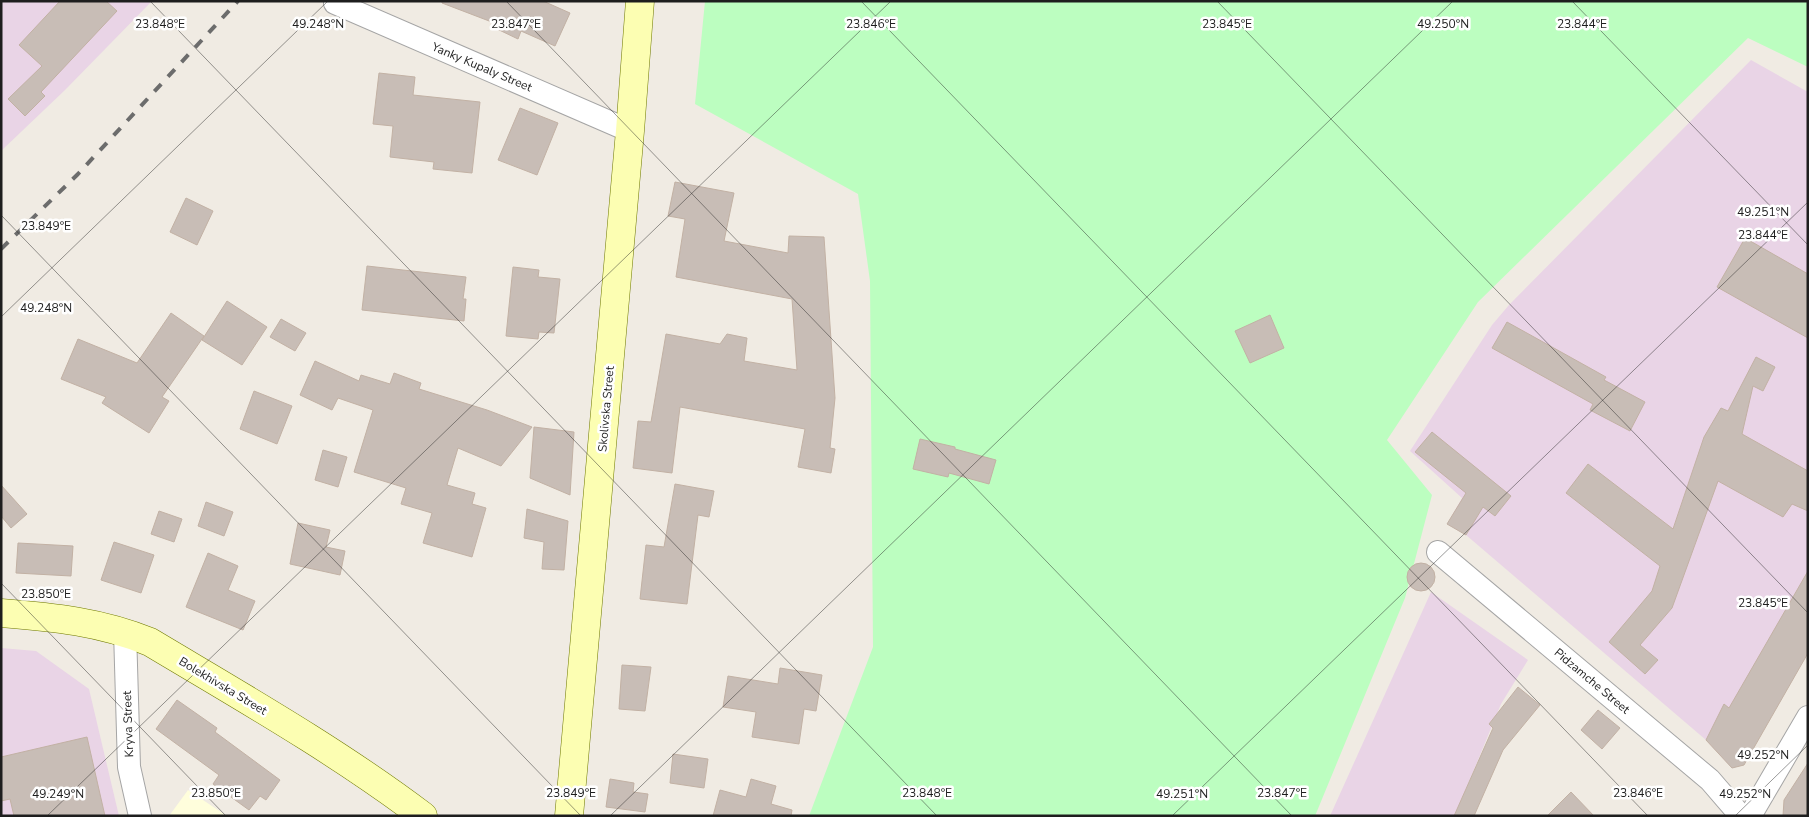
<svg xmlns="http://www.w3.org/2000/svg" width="1809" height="817" viewBox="0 0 1809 817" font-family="'Nunito Sans',sans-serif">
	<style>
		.industrial { fill: #e9d4e6 }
		.education { fill: #fffedc }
		.park { fill: #bcfec0 }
		.building { fill: #c8bdb6; stroke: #c2b1a4 }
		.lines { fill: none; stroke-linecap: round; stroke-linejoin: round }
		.street-casing { stroke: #a5a5a5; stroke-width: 24 }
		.secondary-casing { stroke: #6f7900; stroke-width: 29 }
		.street { stroke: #fff; stroke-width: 22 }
		.secondary { stroke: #fcfeb2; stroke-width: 28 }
		.rail { stroke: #6c6c6c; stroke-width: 4; stroke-dasharray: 10 10; stroke-linecap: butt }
		.ticks { fill: none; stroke: #1e1e1e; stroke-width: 1; stroke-opacity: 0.45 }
		.labels { text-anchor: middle; stroke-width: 5; stroke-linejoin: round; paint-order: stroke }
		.street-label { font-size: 12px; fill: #1e1e1e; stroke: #fff }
		.ticks-label { font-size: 12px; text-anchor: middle; fill: #1e1e1e; stroke: #fff; stroke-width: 5; stroke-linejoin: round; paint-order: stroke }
	</style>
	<rect width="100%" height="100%" fill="#f0ebe3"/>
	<!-- industrial -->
	<g class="industrial">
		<polygon points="1,1 152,1 65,90 1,151"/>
		<polygon points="1751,60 1808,92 1808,653 1743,765 1732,768 1706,740 1466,535 1447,524 1462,498 1410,451 1492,325 1509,305"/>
		<polygon points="1431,592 1528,660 1501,704 1455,816 1330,816"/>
		<polygon points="1,648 36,651 89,689 119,816 1,816"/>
	</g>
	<!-- education -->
	<polygon class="education" points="188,790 227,816 169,816"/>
	<!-- park -->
	<polygon class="park" points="705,1 1808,1 1808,67 1748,38 1478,302 1387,440 1432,495 1405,598 1315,816 809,816 873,647 870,281 858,194 695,104"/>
	<!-- building -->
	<g class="building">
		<polygon points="60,1 106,1 117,11 41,92 45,96 25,116 8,99 42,66 19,45"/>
		<polygon points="442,1 543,1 570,13 555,46 521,31 518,39 495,28 497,24 442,3"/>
		<polygon points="379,73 415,77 413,95 480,102 472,173 433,169 434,162 390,157 393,126 373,124"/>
		<polygon points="520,108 558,123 537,175 498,160"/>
		<polygon points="675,182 734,193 724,241 788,253 789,236 824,237 835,398 830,448 835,449 831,473 798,467 805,429 680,407 672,473 633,468 638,421 651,422 666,334 720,344 727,334 747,338 744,361 797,370 792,299 676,277 685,219 668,216"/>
		<polygon points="186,198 213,211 197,245 170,232"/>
		<polygon points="1745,238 1808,274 1808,338 1717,287"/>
		<polygon points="367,266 466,277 463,299 466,299 464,321 362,310"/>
		<polygon points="513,267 539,270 538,277 560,279 554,333 539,332 538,339 506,336"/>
		<polygon points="227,301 267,327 242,365 202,340"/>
		<polygon points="171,313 204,336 162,397 169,401 149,433 102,403 106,397 61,379 78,339 137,363"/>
		<polygon points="1270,315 1284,348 1250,363 1235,331"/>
		<polygon points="281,319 306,333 295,351 270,337"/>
		<polygon points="1507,322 1606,377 1604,380 1645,402 1630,431 1590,410 1593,404 1492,348"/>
		<polygon points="1756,357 1775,367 1763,391 1753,386 1742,434 1808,471 1808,511 1792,504 1783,517 1718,481 1672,608 1640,645 1658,660 1645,674 1609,642 1652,591 1660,566 1566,493 1588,464 1673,529 1704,437 1721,408 1728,411"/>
		<polygon points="315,361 359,381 361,375 390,384 394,373 421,383 419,389 487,410 532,427 501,466 458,448 447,485 475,493 472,504 486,508 472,557 423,543 432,513 401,504 406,488 354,472 373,410 338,398 332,410 300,395"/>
		<polygon points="254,391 292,406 277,444 240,429"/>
		<polygon points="534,427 574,432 570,495 530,478"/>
		<polygon points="1432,432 1511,496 1495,516 1483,507 1466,535 1447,524 1466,493 1415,452"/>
		<polygon points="920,439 955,447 955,449 996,460 989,484 949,473 948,477 913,469"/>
		<polygon points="323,450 347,457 338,487 315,480"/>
		<polygon points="675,484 714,491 709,517 698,515 687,604 640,599 646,545 664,547"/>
		<polygon points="1,485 27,514 11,528 1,516"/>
		<polygon points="206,502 233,512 224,536 198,526"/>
		<polygon points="527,509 568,521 564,570 542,569 544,542 524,538"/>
		<polygon points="159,511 182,519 174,542 151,534"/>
		<polygon points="298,523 330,530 326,547 345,551 340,575 290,564"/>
		<polygon points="114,542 154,555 141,593 101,580"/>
		<polygon points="18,543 73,546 71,576 16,573"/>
		<polygon points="208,553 238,566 228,590 255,601 243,630 186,607"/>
		<circle cx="1421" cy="577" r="14"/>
		<polygon points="1808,571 1808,653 1744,765 1732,768 1706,740 1724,704 1729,708"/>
		<polygon points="622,665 651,667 645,711 619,709"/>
		<polygon points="780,668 822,675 816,711 804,709 799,744 752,737 756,712 723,707 728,676 778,684"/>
		<polygon points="1518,687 1540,705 1503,750 1474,816 1454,816 1493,728 1489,724"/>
		<polygon points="177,700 217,728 215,732 280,780 266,800 260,796 249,810 213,784 219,775 156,729"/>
		<polygon points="1598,710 1620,728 1602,749 1581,730"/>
		<polygon points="87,737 105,816 14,816 10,799 1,801 1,757"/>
		<polygon points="673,754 708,759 704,788 670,783"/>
		<polygon points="1808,763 1808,816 1783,816 1784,800"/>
		<polygon points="610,779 634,783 633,792 648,794 645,812 606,807"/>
		<polygon points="751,779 776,786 771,804 792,810 791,816 713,816 720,790 746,797"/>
		<polygon points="1571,792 1594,816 1547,816"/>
	</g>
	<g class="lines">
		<!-- street casing -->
		<g class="street-casing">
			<g id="street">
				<polyline points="335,3 630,131"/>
				<polyline points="1438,552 1710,780 1741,816"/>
				<polyline points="125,631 129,767 140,816"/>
				<polyline points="1750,816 1808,717"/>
			</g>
		</g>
		<!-- secondary casing -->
		<g class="secondary-casing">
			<g id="secondary">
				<path d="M1 613C53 617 102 622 150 642 242 697 337 751 423 816"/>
				<polyline points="569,816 630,131 640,1"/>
			</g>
		</g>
		<!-- street -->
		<use href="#street" class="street"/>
		<!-- secondary -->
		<use href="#secondary" class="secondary"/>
		<!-- rail -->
		<polyline class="rail" points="1,249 78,174 238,1"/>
	</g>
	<!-- ticks -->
	<path class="ticks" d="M150 1 937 816M506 1 1292 816M861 1 1648 816M1217 1 1808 613M1572 1 1808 245M1 215 581 816M1 317 328 1M1 583 226 816M47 816 891 1M610 816 1453 1M1172 816 1808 202M1735 816 1808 745"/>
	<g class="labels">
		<!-- street labels -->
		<g class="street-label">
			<text transform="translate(482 67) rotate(23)" y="4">Yanky Kupaly Street</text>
			<text transform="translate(606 409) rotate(-85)" y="4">Skolivska Street</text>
			<text transform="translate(1592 681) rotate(40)" y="4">Pidzamche Street</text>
			<text transform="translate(223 686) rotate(31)" y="4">Bolekhivska Street</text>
			<text transform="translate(128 724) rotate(-92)" y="4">Kryva Street</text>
		</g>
	</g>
	<g class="ticks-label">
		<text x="1443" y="28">49.250°N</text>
		<text x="318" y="28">49.248°N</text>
		<text x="160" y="28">23.848°E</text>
		<text x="516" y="28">23.847°E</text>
		<text x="871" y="28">23.846°E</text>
		<text x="1227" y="28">23.845°E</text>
		<text x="1582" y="28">23.844°E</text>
		<text x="1763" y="216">49.251°N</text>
		<text x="46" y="230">23.849°E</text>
		<text x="1763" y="239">23.844°E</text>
		<text x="46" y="312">49.248°N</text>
		<text x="46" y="598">23.850°E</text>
		<text x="1763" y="607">23.845°E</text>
		<text x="1763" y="759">49.252°N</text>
		<text x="216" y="797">23.850°E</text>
		<text x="571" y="797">23.849°E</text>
		<text x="927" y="797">23.848°E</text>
		<text x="1282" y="797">23.847°E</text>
		<text x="1638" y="797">23.846°E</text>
		<text x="58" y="798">49.249°N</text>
		<text x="1182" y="798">49.251°N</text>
		<text x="1745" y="798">49.252°N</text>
	</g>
	<!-- border -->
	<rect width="1809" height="817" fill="none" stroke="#1e1e1e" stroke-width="5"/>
</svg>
